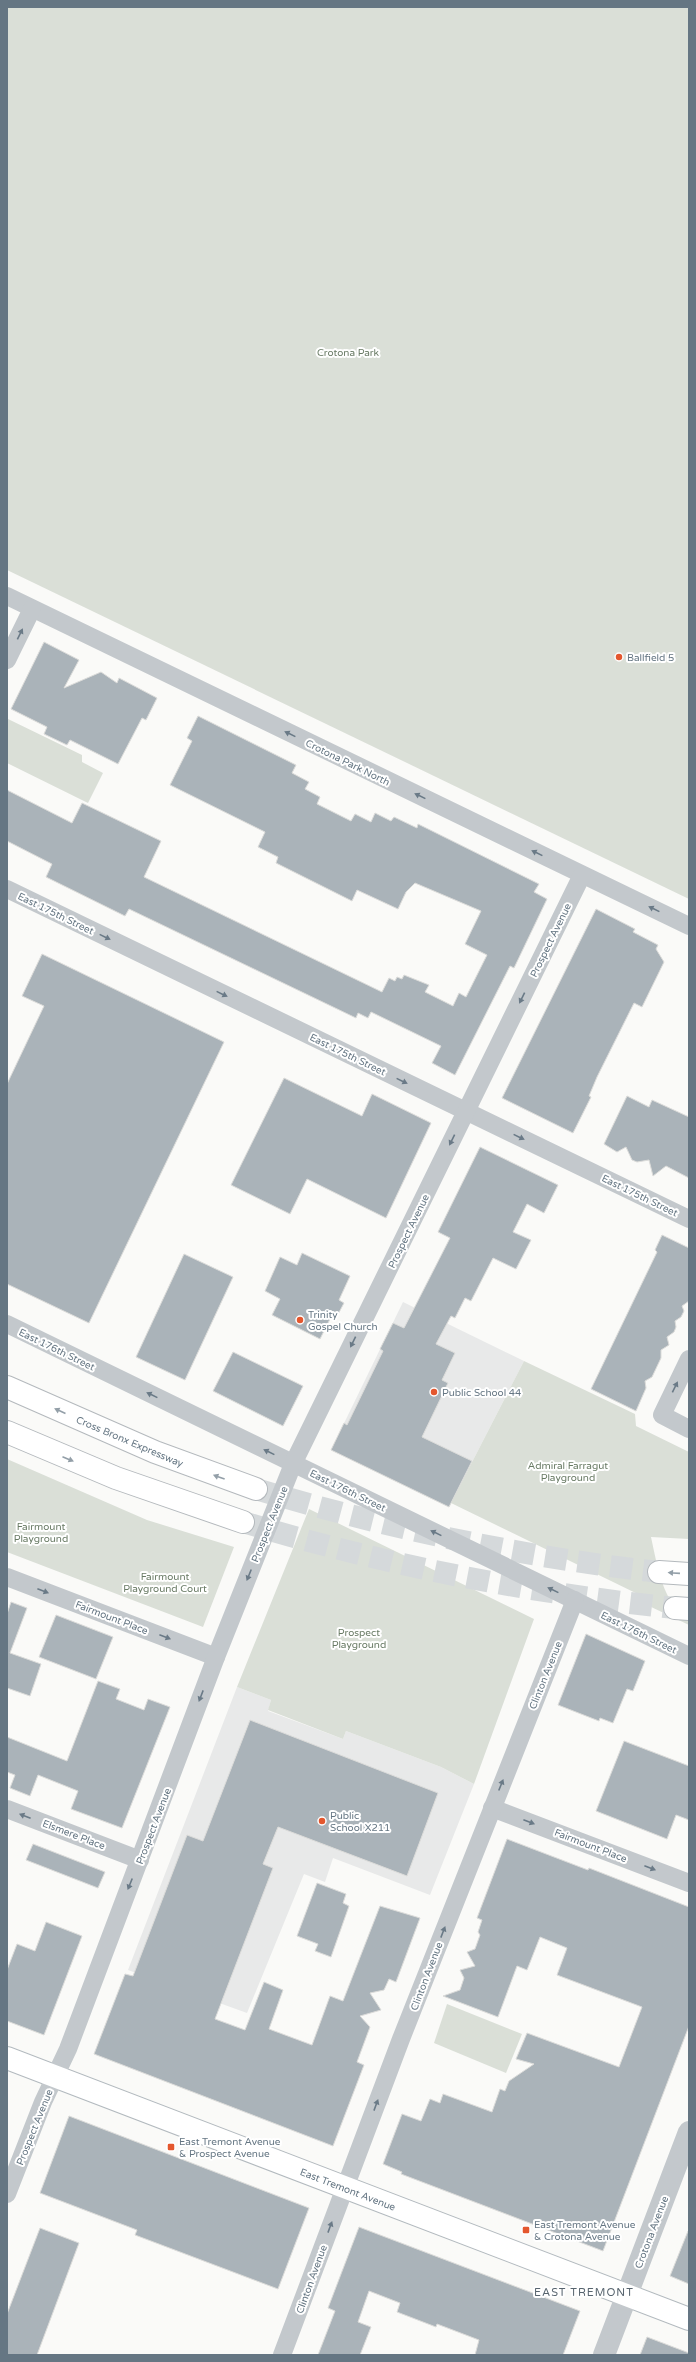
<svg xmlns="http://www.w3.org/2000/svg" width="696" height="2362" viewBox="0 0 696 2362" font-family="'Varela Round',sans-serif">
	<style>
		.built { fill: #e8e9e9 }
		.green { fill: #dadfd7 }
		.building { fill: #aab3b9; stroke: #dcdcda }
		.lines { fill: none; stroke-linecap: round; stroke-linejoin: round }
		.motorway-tunnel { stroke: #d5d9db; stroke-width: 22; stroke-dasharray: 22 11; stroke-linecap: butt }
		.secondary-casing { stroke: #b3babf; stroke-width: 24 }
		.motorway-casing { stroke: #b4b9bd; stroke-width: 24 }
		.minor { stroke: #c3c8cc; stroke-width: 18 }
		.tertiary { stroke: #c3c8cc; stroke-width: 22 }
		.secondary { stroke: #fff; stroke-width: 22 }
		.motorway { stroke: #fff; stroke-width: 22 }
		.oneway { fill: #6a7a87 }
		.oneway2 { fill: #939fa8 }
		.poi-dot { fill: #e4572e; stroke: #fff; stroke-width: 1.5 }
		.labels { text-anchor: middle; stroke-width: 4; stroke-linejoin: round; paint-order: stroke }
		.park-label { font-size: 10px; fill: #687a64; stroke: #fff }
		.poi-label { font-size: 10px; fill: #657683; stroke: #fff; text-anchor: start }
		.street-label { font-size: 10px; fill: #657683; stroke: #fff }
		.neighbourhood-label { font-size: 11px; letter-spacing: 1px; fill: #57646e; stroke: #fff }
	</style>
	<rect width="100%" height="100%" fill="#fafaf8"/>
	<!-- built -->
	<g class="built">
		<polygon points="403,1302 524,1361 449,1507 331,1450"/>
		<polygon points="237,1687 271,1700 268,1711 343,1739 346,1731 441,1767 474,1784 430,1895 333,1858 325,1882 304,1874 247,2013 128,1970"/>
	</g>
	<!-- green -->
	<g class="green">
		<polygon points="7,7 689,7 689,899 7,570"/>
		<polygon points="8,719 82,755 82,762 103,773 88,803 7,763"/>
		<path d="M524 1361 635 1414 636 1426 689 1452V1539L651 1537C658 1569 662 1600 689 1622V1625L647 1605 650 1600 451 1503Z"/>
		<polygon points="7,1459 147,1520 234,1547 203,1627 7,1552"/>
		<polygon points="309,1509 534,1619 474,1784 441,1767 346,1731 343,1739 268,1710 271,1700 237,1687"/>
		<polygon points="447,2004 522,2034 506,2073 434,2043"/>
	</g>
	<!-- building -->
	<g class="building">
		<polygon points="44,642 79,660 64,688 101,672 117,683 119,678 157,698 146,720 142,718 118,764 70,740 67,745 44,734 47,727 11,709"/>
		<polygon points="198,716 296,765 292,773 309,782 305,789 320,797 317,804 351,821 355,814 371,822 375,813 391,821 394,817 417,828 418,824 539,884 534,892 547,899 514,968 510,966 455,1075 432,1063 441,1046 371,1012 368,1018 358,1013 356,1018 129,909 125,916 46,877 52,864 7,841 7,790 72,823 82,803 161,841 144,877 382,992 389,978 395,981 397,977 402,979 404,975 429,985 425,992 453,1006 459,993 466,997 487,955 465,944 481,911 415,883 406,892 398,909 357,890 352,901 276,863 278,857 258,847 265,832 170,785 192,741 187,738"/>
		<polygon points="596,909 635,929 633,932 658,945 656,949 664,962 642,1007 634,1003 597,1077 589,1096 591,1097 573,1133 502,1098"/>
		<polygon points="42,954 224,1042 89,1323 7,1284 7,1084 44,1006 22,996"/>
		<polygon points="284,1078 362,1116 372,1094 431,1123 386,1218 307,1179 290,1214 231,1185"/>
		<polygon points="627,1096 649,1107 652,1100 689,1117 689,1178 666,1166 653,1176 649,1160 637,1162 632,1160 626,1147 617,1152 604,1144"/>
		<polygon points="480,1147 558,1185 544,1213 527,1204 513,1232 531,1240 516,1269 493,1258 471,1301 465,1298 455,1318 451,1316 436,1344 455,1353 442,1380 448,1383 422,1437 472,1461 449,1507 331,1450 344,1423 347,1425 383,1351 380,1349 393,1323 404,1328 450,1238 438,1232"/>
		<polygon points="662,1235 689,1248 689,1301 682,1306 684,1311 681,1317 675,1321 676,1327 674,1332 667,1337 669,1345 661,1350 661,1358 652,1377 645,1381 646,1388 636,1411 591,1389 657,1252 655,1250"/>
		<polygon points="302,1253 350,1276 339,1300 344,1303 336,1318 332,1315 320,1339 272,1315 280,1299 265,1291 280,1257 297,1265"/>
		<polygon points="184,1254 233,1277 185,1380 136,1357"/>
		<polygon points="233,1352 303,1386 283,1426 213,1391"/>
		<polygon points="11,1602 27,1608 10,1653 41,1664 30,1696 7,1688 7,1614"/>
		<polygon points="56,1615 113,1637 96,1679 39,1657"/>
		<polygon points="586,1634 645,1661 633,1691 627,1689 613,1723 600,1718 599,1721 558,1705"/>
		<polygon points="98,1681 120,1689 116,1699 144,1710 148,1699 170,1707 122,1828 71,1809 78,1791 38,1775 30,1796 10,1788 15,1775 7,1772 7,1737 67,1761"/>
		<polygon points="250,1720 438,1793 407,1876 278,1827 263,1864 273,1868 215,2019 245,2030 264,1982 283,1990 269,2029 312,2045 330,1996 343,2001 380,1906 420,1918 396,1982 389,1979 384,1990 370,1993 381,2010 360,2016 370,2027 357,2062 364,2065 333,2146 94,2054 125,1974 133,1976 187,1835 203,1841"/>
		<polygon points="624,1741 689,1766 689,1820 676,1815 667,1839 596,1811"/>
		<polygon points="507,1839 588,1870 589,1868 689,1907 689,2026 603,2251 401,2174 402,2172 383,2164 402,2114 421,2121 430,2099 440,2103 443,2094 492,2112 500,2089 505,2091 509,2081 534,2064 516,2059 527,2033 619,2067 642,2007 557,1975 567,1948 540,1937 527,1970 517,1966 498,2017 443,1996 460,1990 464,1978 460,1970 475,1966 467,1952 475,1949 480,1935 478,1932 482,1920 477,1918"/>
		<polygon points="33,1844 105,1872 98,1888 26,1860"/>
		<polygon points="317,1883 346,1894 343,1903 349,1906 331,1957 315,1951 318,1944 297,1936"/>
		<polygon points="46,1922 82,1936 44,2035 7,2021 7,1970 17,1944 35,1951"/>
		<polygon points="69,2116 309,2208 278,2289 135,2235 137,2230 40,2193"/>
		<polygon points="359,2227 580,2311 563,2355 475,2355 479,2340 437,2324 436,2327 397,2312 400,2303 369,2291 358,2322 371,2327 360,2355 318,2355 335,2311 328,2308"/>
		<polygon points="40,2228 79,2243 37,2355 7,2355 7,2314"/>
		<polygon points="688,2231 689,2231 689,2284 670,2276"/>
		<polygon points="647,2337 689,2353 689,2355 640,2355"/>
	</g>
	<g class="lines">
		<!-- motorway-tunnel -->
		<g class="motorway-tunnel">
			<path d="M256 1489C387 1528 522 1557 659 1572"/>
			<path d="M243 1522C384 1565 529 1593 675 1608"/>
		</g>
		<!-- secondary casing -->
		<g class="secondary-casing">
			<polyline id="secondary" points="7,2058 689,2319"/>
		</g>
		<!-- motorway casing -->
		<g class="motorway-casing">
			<g id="motorway">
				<polyline points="7,1387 155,1452 256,1489"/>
				<polyline points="7,1432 116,1478 243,1522"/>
				<polyline points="659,1572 689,1574"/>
				<polyline points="675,1608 689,1609"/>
			</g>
		</g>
		<!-- minor -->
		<g class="minor">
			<polyline points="7,596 689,926"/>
			<polyline points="7,660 32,609"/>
			<polyline points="7,889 689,1219"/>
			<polyline points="7,1324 689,1656"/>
			<polyline points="689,1359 662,1415 689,1429"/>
			<polyline points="7,1577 216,1657"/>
			<polyline points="492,1808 689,1883"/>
			<polyline points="7,1809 140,1860"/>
			<polyline points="7,2194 43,2102 68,2049 216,1657 293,1464 582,875"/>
			<polyline points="282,2355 401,2039 575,1600"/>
		</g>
		<!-- tertiary -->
		<polyline class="tertiary" points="604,2355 689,2132"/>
		<!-- secondary -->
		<use href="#secondary" class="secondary"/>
		<!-- motorway -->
		<use href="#motorway" class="motorway"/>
	</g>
	<!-- one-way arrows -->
	<defs><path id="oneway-solid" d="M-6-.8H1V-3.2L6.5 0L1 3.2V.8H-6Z"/></defs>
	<g class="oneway">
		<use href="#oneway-solid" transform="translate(20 634) rotate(-64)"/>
		<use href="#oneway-solid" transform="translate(290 734) rotate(-154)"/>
		<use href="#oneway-solid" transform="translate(420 796) rotate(-154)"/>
		<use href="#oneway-solid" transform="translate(537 853) rotate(-154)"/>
		<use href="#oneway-solid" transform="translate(654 909) rotate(-154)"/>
		<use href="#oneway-solid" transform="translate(105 937) rotate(26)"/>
		<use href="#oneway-solid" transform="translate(222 994) rotate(26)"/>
		<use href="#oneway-solid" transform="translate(522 998) rotate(116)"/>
		<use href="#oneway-solid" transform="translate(402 1081) rotate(26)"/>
		<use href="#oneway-solid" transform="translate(519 1137) rotate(26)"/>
		<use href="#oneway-solid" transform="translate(452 1140) rotate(116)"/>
		<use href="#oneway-solid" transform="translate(353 1342) rotate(116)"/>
		<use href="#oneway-solid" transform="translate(675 1387) rotate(-64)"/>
		<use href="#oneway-solid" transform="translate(152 1395) rotate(-154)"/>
		<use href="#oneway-solid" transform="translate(269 1452) rotate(-154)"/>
		<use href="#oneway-solid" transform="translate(436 1533) rotate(-154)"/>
		<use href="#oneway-solid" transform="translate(249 1575) rotate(112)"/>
		<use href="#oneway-solid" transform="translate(553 1590) rotate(-154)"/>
		<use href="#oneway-solid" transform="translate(43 1591) rotate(21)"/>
		<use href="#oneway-solid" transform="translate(165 1637) rotate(21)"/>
		<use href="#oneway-solid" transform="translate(201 1696) rotate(111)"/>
		<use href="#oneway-solid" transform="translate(501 1785) rotate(-68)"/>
		<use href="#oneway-solid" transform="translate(25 1816) rotate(-159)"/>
		<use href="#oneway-solid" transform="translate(529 1822) rotate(21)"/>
		<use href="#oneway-solid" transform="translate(650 1868) rotate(21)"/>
		<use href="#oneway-solid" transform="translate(130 1884) rotate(112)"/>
		<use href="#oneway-solid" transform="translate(443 1932) rotate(-69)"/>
		<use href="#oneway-solid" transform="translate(376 2105) rotate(-70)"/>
		<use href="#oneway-solid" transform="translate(330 2227) rotate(-70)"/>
	</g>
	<g class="oneway2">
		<use href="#oneway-solid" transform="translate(60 1411) rotate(-156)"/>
		<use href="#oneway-solid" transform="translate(68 1459) rotate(23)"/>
		<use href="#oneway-solid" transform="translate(219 1477) rotate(-160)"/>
		<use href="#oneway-solid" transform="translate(674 1573) rotate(-176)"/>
	</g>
	<!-- markers -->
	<g class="poi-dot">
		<circle cx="619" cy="657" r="4"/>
		<circle cx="300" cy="1320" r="4"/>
		<circle cx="434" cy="1392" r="4"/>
		<circle cx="322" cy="1821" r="4"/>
		<rect x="167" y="2143" width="8" height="8" rx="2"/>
		<rect x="522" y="2226" width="8" height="8" rx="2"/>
	</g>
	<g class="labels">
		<!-- park labels -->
		<g class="park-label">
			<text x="348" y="356">Crotona Park</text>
			<text x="568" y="1469">Admiral Farragut<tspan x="568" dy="12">Playground</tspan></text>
			<text x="41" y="1530">Fairmount<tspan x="41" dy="12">Playground</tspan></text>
			<text x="165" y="1580">Fairmount<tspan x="165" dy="12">Playground Court</tspan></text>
			<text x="359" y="1636">Prospect<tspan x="359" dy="12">Playground</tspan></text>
		</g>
		<!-- poi labels -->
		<g class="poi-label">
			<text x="627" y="661">Ballfield 5</text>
			<text x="308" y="1318">Trinity<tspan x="308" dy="12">Gospel Church</tspan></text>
			<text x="442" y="1396">Public School 44</text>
			<text x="330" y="1819">Public<tspan x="330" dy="12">School X211</tspan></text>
			<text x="179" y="2145">East Tremont Avenue<tspan x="179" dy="12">&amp; Prospect Avenue</tspan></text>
			<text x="534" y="2228">East Tremont Avenue<tspan x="534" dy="12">&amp; Crotona Avenue</tspan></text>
		</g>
		<!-- street labels -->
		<g class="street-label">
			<text transform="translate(348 762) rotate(26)" y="4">Crotona Park North</text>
			<text transform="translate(56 913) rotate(26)" y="4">East 175th Street</text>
			<text transform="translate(550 940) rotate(-64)" y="4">Prospect Avenue</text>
			<text transform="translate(348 1054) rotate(26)" y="4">East 175th Street</text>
			<text transform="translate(640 1195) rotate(26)" y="4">East 175th Street</text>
			<text transform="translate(408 1231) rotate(-64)" y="4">Prospect Avenue</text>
			<text transform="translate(57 1349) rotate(26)" y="4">East 176th Street</text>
			<text transform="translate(130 1441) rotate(23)" y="4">Cross Bronx Expressway</text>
			<text transform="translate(348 1490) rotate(26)" y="4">East 176th Street</text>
			<text transform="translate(269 1524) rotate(-68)" y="4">Prospect Avenue</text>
			<text transform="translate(112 1617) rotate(21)" y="4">Fairmount Place</text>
			<text transform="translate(639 1632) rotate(26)" y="4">East 176th Street</text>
			<text transform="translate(545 1675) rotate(-68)" y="4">Clinton Avenue</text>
			<text transform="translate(153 1826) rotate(-69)" y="4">Prospect Avenue</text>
			<text transform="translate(74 1834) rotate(21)" y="4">Elsmere Place</text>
			<text transform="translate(591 1845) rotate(21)" y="4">Fairmount Place</text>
			<text transform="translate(426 1976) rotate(-69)" y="4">Clinton Avenue</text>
			<text transform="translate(34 2127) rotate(-68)" y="4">Prospect Avenue</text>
			<text transform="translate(348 2189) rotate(21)" y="4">East Tremont Avenue</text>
			<text transform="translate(651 2232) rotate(-69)" y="4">Crotona Avenue</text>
			<text transform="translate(311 2279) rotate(-70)" y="4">Clinton Avenue</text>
		</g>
		<!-- neighbourhood labels -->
		<g class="neighbourhood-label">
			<text x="584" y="2296">EAST TREMONT</text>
		</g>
	</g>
	<!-- border -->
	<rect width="696" height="2362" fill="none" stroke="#657683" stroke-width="16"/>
</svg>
